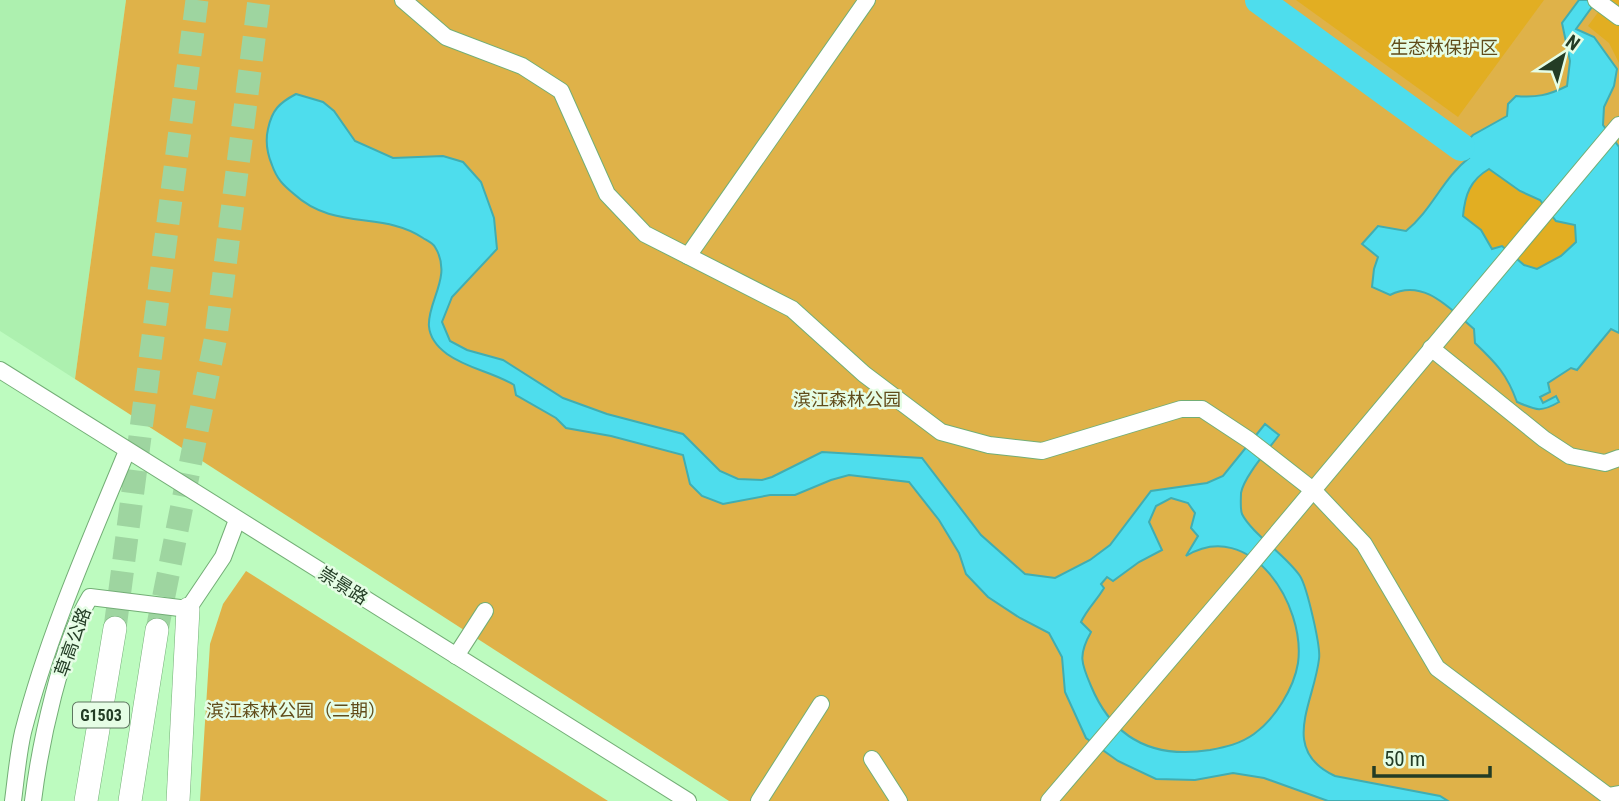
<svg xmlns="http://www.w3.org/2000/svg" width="1619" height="801" viewBox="0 0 1619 801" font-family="'Roboto Condensed','Noto Sans SC',sans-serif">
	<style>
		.built { fill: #adf0af }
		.green { fill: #dfb249 }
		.forest { fill: #e2ae22 }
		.water { fill: #4edded; stroke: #41adb1; stroke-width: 2; fill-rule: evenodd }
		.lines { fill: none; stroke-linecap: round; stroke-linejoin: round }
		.river { stroke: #4edded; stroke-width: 28 }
		.highway-tunnel { stroke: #9ed5a0; stroke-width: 23; stroke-dasharray: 23 11; stroke-linecap: butt }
		.minor-casing { stroke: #73ae76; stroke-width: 18 }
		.highway-casing { stroke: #73ae76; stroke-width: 24 }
		.minor { stroke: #fff; stroke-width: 16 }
		.highway { stroke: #fff; stroke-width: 23 }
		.labels { text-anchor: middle; stroke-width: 5; stroke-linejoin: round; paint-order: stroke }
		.shield { fill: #e5fde5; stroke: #5d765f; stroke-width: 2 }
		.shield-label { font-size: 16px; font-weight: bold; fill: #233c25 }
		.park-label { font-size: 18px; fill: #614c1a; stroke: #e5fde5 }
		.street-label { font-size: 18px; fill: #233c25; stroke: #e5fde5 }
	</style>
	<rect width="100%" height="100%" fill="#bdfbbf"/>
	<!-- built -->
	<polygon class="built" points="0,0 126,0 75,379 0,331"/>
	<!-- green -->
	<g class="green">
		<polygon points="126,0 1619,0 1619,801 729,801 75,379"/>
		<polygon points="246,571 608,801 200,801 210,644 223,604"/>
	</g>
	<!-- forest -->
	<g class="forest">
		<polygon points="1296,0 1544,0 1458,117"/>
		<polygon points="1607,0 1619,0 1619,63 1609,43 1588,26"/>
		<path d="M1489 168 1520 191 1540 200 1556 221 1576 225V242L1561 256 1537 269 1524 265 1502 246 1492 249 1481 230 1462 216C1465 194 1470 180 1489 168Z"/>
	</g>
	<!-- water -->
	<g class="water">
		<path d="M1579 0H1597L1576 29 1594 37 1617 69 1614 86 1604 107 1603 125 1619 147V333L1611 329 1577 370 1571 368 1548 383 1550 392 1540 397 1543 403 1556 396 1559 402C1540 413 1536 410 1517 402 1507 374 1496 363 1475 343L1474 329C1449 308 1424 278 1390 295L1372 287 1374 269 1378 257 1362 244 1378 226 1406 231C1432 210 1443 178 1469 158L1461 147 1473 135 1507 116 1508 104 1516 96C1536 98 1549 95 1567 86L1570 61 1562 23ZM1489 169 1520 191 1540 200 1556 221 1575 225 1576 242 1561 256 1537 269 1524 265 1502 246 1492 249 1481 230 1463 216C1465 195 1470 180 1489 169Z"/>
		<path d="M296 94 323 102 334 111 355 141 393 158 443 156 463 162 481 182 494 218 497 249 452 297 442 322 450 341 467 350 503 360 563 398 607 414 683 434 720 471 738 479 762 480 772 477 822 452 922 458 981 535 1025 574 1055 578 1090 560 1110 545 1151 491 1207 483 1223 476 1265 424 1279 435C1269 449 1244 476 1241 493 1241 498 1240 509 1242 514 1252 534 1286 555 1300 576 1307 587 1321 647 1319 659 1314 703 1279 750 1335 776L1440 796 1448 801H1328L1264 778 1233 773 1195 780 1156 779 1118 761 1086 738 1065 692 1062 657 1049 633 1020 618 988 597 966 574 959 553 939 520 909 482 849 475 831 480 795 495H770L723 504 702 496 690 484 683 455 611 436 566 428 556 418 516 395 514 385C493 372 468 369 447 354 401 320 460 287 435 247 433 243 426 240 423 238 384 211 334 231 294 194 283 185 277 179 272 165 267 153 265 142 268 129 272 110 279 103 296 94ZM1171 498 1188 503 1195 513 1191 528 1198 536 1186 556C1250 517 1306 605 1298 663 1294 688 1275 719 1254 734 1240 744 1226 747 1210 750 1154 759 1113 739 1091 686 1081 663 1078 655 1091 632L1081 622C1087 609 1097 600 1104 588L1101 584 1107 577 1113 581 1139 562 1162 550 1149 522 1156 506Z"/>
	</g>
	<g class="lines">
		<!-- river -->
		<polyline class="river" points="1259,0 1461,147"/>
		<!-- highway-tunnel -->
		<g class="highway-tunnel">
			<polyline points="115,628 197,0"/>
			<polyline points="157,630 216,336 259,0"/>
		</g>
		<!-- minor casing -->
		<g class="minor-casing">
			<g id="minor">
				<polyline points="403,0 446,37 522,66 561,91 607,194 645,234 792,309 864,374 941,432 989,445 1042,451 1181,409 1202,409 1249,440 1313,490 1364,544 1437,668 1608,796 1619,794"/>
				<polyline points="1596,0 1619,17"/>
				<polyline points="688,256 867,0"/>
				<polyline points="1431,348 1544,439 1570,456 1605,463 1619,458"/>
				<polyline points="0,370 688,801"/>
				<polyline points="456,656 485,611"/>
				<polyline points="872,759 899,801"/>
				<path d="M13 801C16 778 18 754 23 732 48 635 89 543 127 451"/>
				<path d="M33 801C40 744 61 645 90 597L188 609 223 557 237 520"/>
				<polyline points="759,801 821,704"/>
				<polyline points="1049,801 1247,569 1619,125"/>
			</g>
		</g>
		<!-- highway casing -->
		<g class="highway-casing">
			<g id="highway">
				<polyline points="86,801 115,628"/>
				<polyline points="130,801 157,630"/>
				<polyline points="178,801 188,609"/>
			</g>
		</g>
		<!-- minor -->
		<use href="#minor" class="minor"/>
		<!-- highway -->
		<use href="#highway" class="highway"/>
	</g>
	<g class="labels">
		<!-- shield labels -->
		<rect class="shield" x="73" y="702.5" width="56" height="25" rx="5"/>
		<g class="shield-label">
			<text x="101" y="721">G1503</text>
		</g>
		<!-- park labels -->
		<g class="park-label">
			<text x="1444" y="54">生态林保护区</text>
			<text x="847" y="406">滨江森林公园</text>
			<text x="296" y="717">滨江森林公园（二期）</text>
		</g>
		<!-- street labels -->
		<g class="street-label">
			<text transform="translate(343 586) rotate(32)" y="6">崇景路</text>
			<text transform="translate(73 642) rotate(-70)" y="6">草高公路</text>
		</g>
	</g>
	<!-- north arrow -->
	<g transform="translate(1563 56) rotate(36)" stroke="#e5fde5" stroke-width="5" paint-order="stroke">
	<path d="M0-5L12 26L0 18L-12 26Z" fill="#233c25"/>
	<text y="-10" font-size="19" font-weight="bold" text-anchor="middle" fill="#233c25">N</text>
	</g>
	<!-- scale -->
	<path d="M1374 766v10h116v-10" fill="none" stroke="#233c25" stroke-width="3.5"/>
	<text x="1384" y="766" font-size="21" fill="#233c25" stroke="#e5fde5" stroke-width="5" paint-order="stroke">50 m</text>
</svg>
